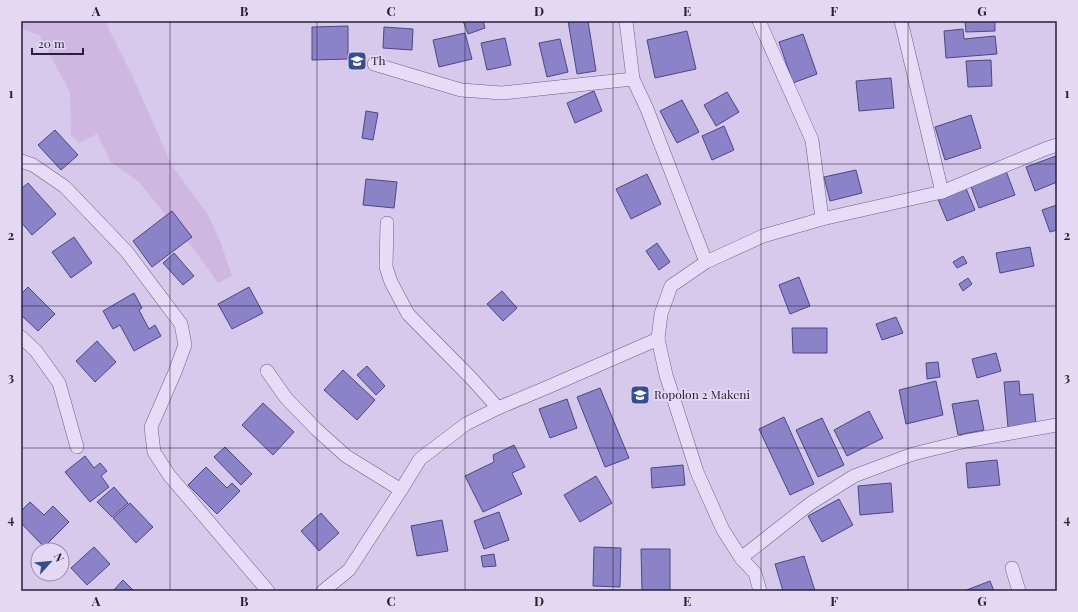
<svg xmlns="http://www.w3.org/2000/svg" width="1078" height="612" viewBox="0 0 1078 612" font-family="'Playfair Display',serif">
	<style>
		.farmland { fill: #ceb7e1 }
		.building { fill: #8b82c7; stroke: #4d4685 }
		.lines { fill: none; stroke-linecap: round; stroke-linejoin: round }
		.street-casing { stroke: #695f87; stroke-width: 14 }
		.street { stroke: #e7dcf7; stroke-width: 13 }
		.grid { fill: none; stroke: #262139; stroke-width: 1; stroke-opacity: 0.55 }
		.labels { text-anchor: middle; stroke-width: 3.5; stroke-linejoin: round; paint-order: stroke }
		.poi-label { font-size: 12px; fill: #262139; stroke: #e4d8f4; text-anchor: start }
		.neatline { fill: none; stroke: #262139; stroke-width: 1.5 }
		.grid-label { font-size: 13px; text-anchor: middle; font-weight: bold; fill: #262139 }
	</style>
	<rect width="100%" height="100%" fill="#d7c9ec"/>
	<!-- farmland -->
	<polygon class="farmland" points="21,21 105,21 132,75 171,164 208,215 220,241 232,276 218,283 192,247 139,182 111,162 97,134 79,143 71,135 70,92 39,35 21,29"/>
	<!-- building -->
	<g class="building">
		<polygon points="463,21 483,21 485,28 468,34"/>
		<polygon points="568,21 588,21 596,71 577,74"/>
		<polygon points="965,21 995,21 995,31 966,32"/>
		<polygon points="348,26 348,59 312,60 312,27"/>
		<polygon points="384,27 413,29 412,50 383,48"/>
		<polygon points="963,29 964,39 995,36 997,54 946,58 944,31"/>
		<polygon points="687,31 696,69 655,78 647,40"/>
		<polygon points="465,33 472,59 439,67 433,40"/>
		<polygon points="803,34 817,74 793,83 779,42"/>
		<polygon points="505,38 511,65 487,70 481,43"/>
		<polygon points="560,39 568,72 547,77 539,43"/>
		<polygon points="991,60 992,86 968,87 966,61"/>
		<polygon points="891,78 894,108 859,111 856,81"/>
		<polygon points="594,91 602,111 575,123 567,103"/>
		<polygon points="727,92 739,112 716,126 704,105"/>
		<polygon points="682,100 699,132 677,143 660,111"/>
		<polygon points="366,111 378,113 373,140 362,138"/>
		<polygon points="971,115 981,148 945,160 935,127"/>
		<polygon points="724,126 734,150 712,160 702,136"/>
		<polygon points="55,130 78,155 61,170 38,145"/>
		<polygon points="1056,156 1057,159 1057,182 1035,191 1026,167"/>
		<polygon points="856,170 862,193 830,201 824,177"/>
		<polygon points="1006,171 1015,195 979,208 970,184"/>
		<polygon points="647,174 661,204 631,219 616,189"/>
		<polygon points="366,179 397,182 394,208 363,205"/>
		<polygon points="28,183 56,214 32,235 21,222 21,189"/>
		<polygon points="965,186 975,210 947,221 937,197"/>
		<polygon points="1057,205 1057,230 1050,232 1042,210"/>
		<polygon points="172,211 192,237 152,267 133,241"/>
		<polygon points="74,237 92,263 71,278 52,252"/>
		<polygon points="657,243 670,262 659,270 646,251"/>
		<polygon points="1030,247 1034,266 1000,273 996,253"/>
		<polygon points="174,253 194,276 183,285 163,263"/>
		<polygon points="963,256 967,263 957,268 953,262"/>
		<polygon points="799,277 810,306 790,314 779,285"/>
		<polygon points="968,278 972,284 963,291 959,284"/>
		<polygon points="28,287 55,314 38,331 21,315 21,294"/>
		<polygon points="249,287 263,313 232,329 218,304"/>
		<polygon points="502,291 517,308 503,321 487,304"/>
		<polygon points="134,293 142,308 139,310 149,329 155,325 161,336 134,351 120,325 113,329 103,311"/>
		<polygon points="896,317 903,333 882,340 876,324"/>
		<polygon points="792,328 827,328 827,353 793,353"/>
		<polygon points="97,341 116,362 95,382 76,361"/>
		<polygon points="996,353 1001,371 977,378 972,359"/>
		<polygon points="938,362 940,377 927,379 926,363"/>
		<polygon points="367,366 385,386 376,395 357,375"/>
		<polygon points="343,370 375,400 357,420 324,390"/>
		<polygon points="936,381 943,415 906,424 899,390"/>
		<polygon points="1019,381 1020,395 1033,394 1036,425 1008,427 1004,382"/>
		<polygon points="600,388 629,458 605,467 577,397"/>
		<polygon points="567,399 577,428 550,438 539,409"/>
		<polygon points="978,400 984,430 958,435 952,404"/>
		<polygon points="263,403 294,432 273,455 242,425"/>
		<polygon points="869,411 883,438 847,456 834,430"/>
		<polygon points="784,417 814,484 790,495 759,429"/>
		<polygon points="822,418 844,465 818,477 796,430"/>
		<polygon points="514,445 525,467 512,473 522,494 483,512 465,476 494,462 493,455"/>
		<polygon points="225,447 252,474 241,485 214,457"/>
		<polygon points="85,456 94,468 100,463 107,471 101,476 109,487 90,502 65,472"/>
		<polygon points="997,460 1000,485 968,488 966,463"/>
		<polygon points="683,465 685,485 652,488 651,468"/>
		<polygon points="206,467 227,488 232,483 240,491 217,514 188,485"/>
		<polygon points="596,476 612,503 580,522 564,495"/>
		<polygon points="891,483 893,512 860,515 858,486"/>
		<polygon points="114,487 128,503 112,517 97,502"/>
		<polygon points="839,499 853,525 822,542 808,516"/>
		<polygon points="30,502 44,515 53,506 69,522 44,547 21,523 21,511"/>
		<polygon points="130,503 153,527 136,543 113,518"/>
		<polygon points="499,512 509,540 484,549 474,521"/>
		<polygon points="321,513 339,533 319,551 301,531"/>
		<polygon points="442,520 448,551 417,556 411,526"/>
		<polygon points="94,547 110,564 87,585 71,568"/>
		<polygon points="594,547 621,548 620,587 593,586"/>
		<polygon points="641,549 670,549 670,591 642,591"/>
		<polygon points="494,554 496,566 483,567 481,556"/>
		<polygon points="804,556 815,591 783,591 775,564"/>
		<polygon points="123,580 134,591 113,591"/>
		<polygon points="990,581 994,591 964,591"/>
	</g>
	<g class="lines">
		<!-- street casing -->
		<g class="street-casing">
			<g id="street">
				<polyline points="626,21 633,79 647,109 706,262"/>
				<polyline points="759,21 812,140 822,219"/>
				<polyline points="901,21 942,192"/>
				<polyline points="374,64 461,90 502,93 633,79"/>
				<polyline points="21,161 33,165 65,187 127,252 181,324 185,345 175,372 151,427 154,452 169,475 268,591"/>
				<polyline points="387,223 386,267 391,282 408,314 472,379 498,408"/>
				<polyline points="21,337 36,351 59,383 77,447"/>
				<polyline points="267,371 286,398 316,429 346,456 401,490"/>
				<polyline points="741,558 811,503 854,476 913,454 966,441 1057,425"/>
				<polyline points="1012,568 1019,591"/>
				<polyline points="323,591 349,570 401,490 420,459 466,424 498,408 548,387 658,339"/>
				<polyline points="760,591 755,573 741,558 723,530 697,472 666,375 658,339 661,314 671,286 706,262 763,236 822,219 942,192 1045,149 1057,145"/>
			</g>
		</g>
		<!-- street -->
		<use href="#street" class="street"/>
	</g>
	<!-- grid -->
	<path class="grid" d="M170 21V591M317 21V591M465 21V591M613 21V591M761 21V591M908 21V591M21 164H1057M21 306H1057M21 448H1057"/>
	<!-- icons -->
	<defs>
		<g id="school-square" transform="scale(1)"><rect x="-9" y="-9" width="18" height="18" rx="4" fill="#334f92" stroke="#e4d8f4"/><path d="M0-5L7-2L0 1L-7-2ZM-4 1L0 2.5L4 1V4Q0 6-4 4Z" fill="#fff"/></g>
	</defs>
	<g fill-rule="evenodd">
		<use href="#school-square" x="357" y="61"/>
		<use href="#school-square" x="640" y="395"/>
	</g>
	<g class="labels">
		<!-- poi labels -->
		<g class="poi-label">
			<text x="371" y="65">Th</text>
			<text x="654" y="399">Ropolon 2 Makeni</text>
		</g>
	</g>
	<!-- border -->
	<rect width="1078" height="612" fill="none" stroke="#e4d8f4" stroke-width="44"/>
	<!-- north arrow -->
	<g transform="translate(50 562) rotate(63)"><circle r="19" fill="#e4d8f4" stroke="#988fa9"/>
	<path d="M0-3L7 15L0 10L-7 15Z" fill="#334f92"/>
	<text y="-6" font-size="11" font-weight="bold" text-anchor="middle" fill="#262139">N</text>
	</g>
	<!-- scale -->
	<path d="M32 48v6h51v-6" fill="none" stroke="#262139" stroke-width="2"/>
	<text x="38" y="48" font-size="12" fill="#262139" stroke="#e4d8f4" stroke-width="3" paint-order="stroke">20 m</text>
	<rect x="22" y="22" width="1034" height="568" class="neatline"/>
	<g class="grid-label">
		<text x="96" y="16">A</text>
		<text x="244" y="16">B</text>
		<text x="391" y="16">C</text>
		<text x="539" y="16">D</text>
		<text x="687" y="16">E</text>
		<text x="834" y="16">F</text>
		<text x="982" y="16">G</text>
		<text x="11" y="98">1</text>
		<text x="1067" y="98">1</text>
		<text x="11" y="240">2</text>
		<text x="1067" y="240">2</text>
		<text x="11" y="382">3</text>
		<text x="1067" y="382">3</text>
		<text x="11" y="524">4</text>
		<text x="1067" y="524">4</text>
		<text x="96" y="606">A</text>
		<text x="244" y="606">B</text>
		<text x="391" y="606">C</text>
		<text x="539" y="606">D</text>
		<text x="687" y="606">E</text>
		<text x="834" y="606">F</text>
		<text x="982" y="606">G</text>
	</g>
</svg>
